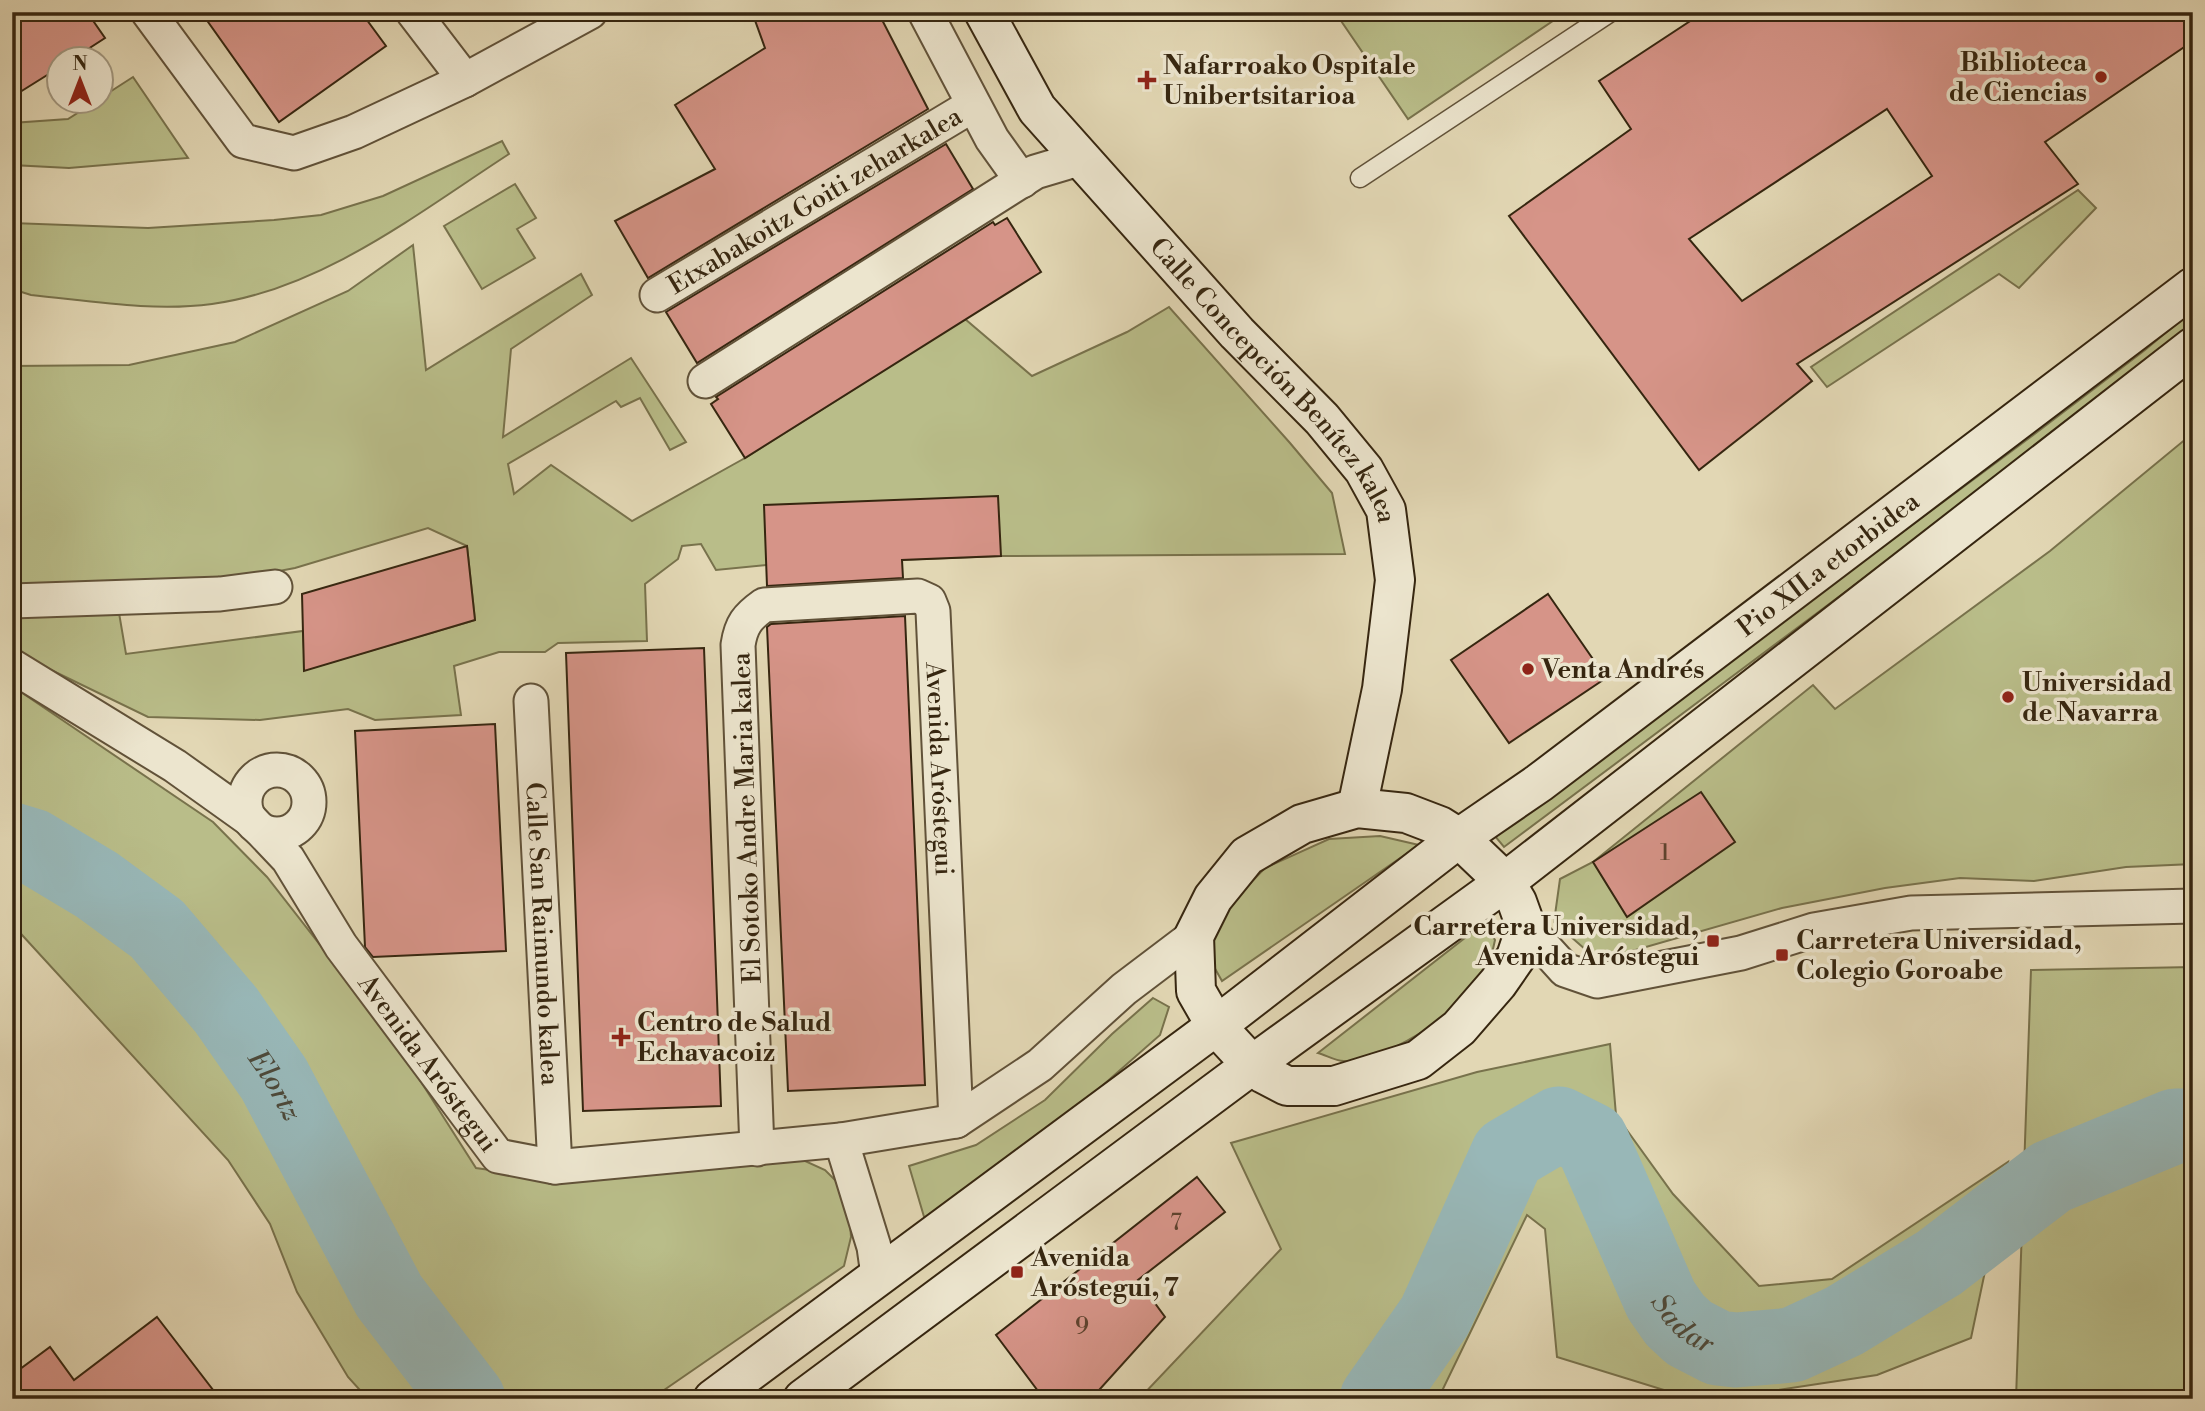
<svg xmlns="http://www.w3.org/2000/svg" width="2205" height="1411" viewBox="0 0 2205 1411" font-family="'Libre Bodoni',serif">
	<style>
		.green { fill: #b9bd89; stroke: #78724c; stroke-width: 2 }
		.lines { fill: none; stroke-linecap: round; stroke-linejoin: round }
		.river { stroke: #98b7b7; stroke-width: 75 }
		.building { fill: #d69488; stroke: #362610; stroke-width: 2; fill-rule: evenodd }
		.service-casing { stroke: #615239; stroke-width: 21 }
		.minor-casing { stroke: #615239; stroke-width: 37 }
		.secondary-casing { stroke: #362610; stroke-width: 42 }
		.service { stroke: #ece5ce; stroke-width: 18 }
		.minor { stroke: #ece5ce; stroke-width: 33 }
		.secondary { stroke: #ece5ce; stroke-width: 38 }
		.poi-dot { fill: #8f2418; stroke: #ece5ce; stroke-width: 2.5 }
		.labels { text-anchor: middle; stroke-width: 7; stroke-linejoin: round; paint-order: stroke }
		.number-label { font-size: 23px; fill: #5e422e }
		.poi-label { font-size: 26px; font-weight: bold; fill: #362610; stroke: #ece5ce; text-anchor: start }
		.street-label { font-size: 26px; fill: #362610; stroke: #ece5ce }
		.water-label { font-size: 28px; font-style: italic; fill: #4e4a3a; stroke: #ece5ce }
	</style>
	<rect width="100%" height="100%" fill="#e2d7b4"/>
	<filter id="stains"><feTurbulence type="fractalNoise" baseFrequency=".00286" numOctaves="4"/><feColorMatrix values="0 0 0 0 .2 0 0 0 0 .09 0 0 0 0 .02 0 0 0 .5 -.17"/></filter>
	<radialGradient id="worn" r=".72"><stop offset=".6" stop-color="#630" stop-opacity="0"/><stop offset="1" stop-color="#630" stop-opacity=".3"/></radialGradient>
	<!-- green -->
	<g class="green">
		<polygon points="1335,12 1566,12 1408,119"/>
		<polygon points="133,77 188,158 69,168 12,165 12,123 68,119 95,102 102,102 102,97"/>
		<path d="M502 141 509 154C418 213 322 289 212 304 153 312 91 301 31 295L12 289V223L148 228 274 220 321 215 383 196Z"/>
		<polygon points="515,184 536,218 517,229 535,258 482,289 444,226"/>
		<polygon points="2078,190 2096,208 2019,288 1999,274 1827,387 1811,367"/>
		<polygon points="413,245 426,370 581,274 592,295 511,349 503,437 631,358 686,442 670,450 640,398 621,407 616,401 508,464 514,494 551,465 632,521 745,458 965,319 1032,376 1127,332 1169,307 1290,443 1332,493 1345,554 1001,556 766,565 716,570 701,544 682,546 678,559 645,584 647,641 558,643 545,652 499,652 454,666 461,715 375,720 348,709 260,720 148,717 14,652 12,614 118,607 126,654 303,631 305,670 475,620 467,546 428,528 295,568 211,584 12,584 12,366 129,365 235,342 348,291"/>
		<polygon points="2193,310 2193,327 2038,448 1504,847 1494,835 2032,436 2145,350"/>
		<polygon points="2193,433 2193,864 2126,867 2034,881 1960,878 1885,888 1782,908 1625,953 1594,957 1554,922 1560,879 1593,862 1813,685 1835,709 2050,551"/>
		<polygon points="12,686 213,822 267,877 395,1041 476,1168 511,1173 803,1160 825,1170 848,1193 851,1237 844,1266 651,1399 368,1399 348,1377 297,1292 270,1224 228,1160 12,924"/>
		<polygon points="1380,836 1419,845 1222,981 1213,965 1213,941 1231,903 1265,868 1329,839"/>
		<path d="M1484 923 1495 940C1491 962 1479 985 1463 1002 1443 1023 1373 1065 1344 1061 1335 1061 1326 1055 1318 1053Z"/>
		<polygon points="2193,967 2193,1399 2016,1399 2031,970"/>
		<polygon points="1153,998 1169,1007 1160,1035 930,1237 909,1166 976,1145 1045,1100 1112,1034"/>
		<polygon points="1610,1044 1616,1115 1673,1194 1759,1286 1832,1279 2008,1162 1971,1338 1877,1375 1718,1399 1693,1399 1557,1357 1545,1229 1527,1215 1442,1391 1436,1399 1139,1399 1281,1249 1231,1143 1477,1072"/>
	</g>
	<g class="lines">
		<!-- river -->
		<g class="river">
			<path id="s1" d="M12 840 32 846 97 885 157 929 226 1010 274 1079 389 1296 468 1399"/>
			<path id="s2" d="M1377 1399 1435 1316 1508 1154 1559 1124 1591 1140 1661 1300 1675 1320 1689 1333 1718 1348 1736 1350 1792 1345 1844 1321 1939 1263 2051 1177 2175 1126H2193"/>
		</g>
	</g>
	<!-- building -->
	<g class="building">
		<polygon points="12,12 87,12 105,38 71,60 60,60 60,67 12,97"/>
		<polygon points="201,12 361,12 386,46 279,122"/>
		<polygon points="752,12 878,12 928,109 648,278 615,221 715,169 675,105 765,48"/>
		<path d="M1704 12H2193V41L2045 142 2078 184 1797 364 1812 381 1699 470 1509 216 1631 129 1599 81ZM1887 109 1932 176 1742 301 1689 239Z"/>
		<polygon points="946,144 973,189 697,363 666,312"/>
		<polygon points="1007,218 1041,272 745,458 711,404 718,399 716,397 993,222 995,225"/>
		<polygon points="998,496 1001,556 902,560 903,578 767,586 764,505"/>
		<polygon points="467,546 475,620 304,671 302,594"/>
		<polygon points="1548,594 1606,678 1509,743 1451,660"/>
		<polygon points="905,616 925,1085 788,1091 767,627 771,624"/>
		<polygon points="704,648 721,1106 583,1111 566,653"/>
		<polygon points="495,724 506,951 373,957 365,947 355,731"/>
		<polygon points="1701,792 1735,842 1627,917 1593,862"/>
		<polygon points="1197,1177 1225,1212 1138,1280 1165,1317 1091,1399 1044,1399 996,1335"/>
		<polygon points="157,1317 220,1399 12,1399 12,1375 50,1347 74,1380"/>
	</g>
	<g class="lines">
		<!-- service casing -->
		<g class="service-casing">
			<polyline id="service" points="1360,178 1611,12"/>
		</g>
		<!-- minor casing -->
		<g class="minor-casing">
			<g id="minor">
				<polyline points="148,12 243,141 294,153 354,132 465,80 590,12"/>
				<polyline points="413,12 465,80"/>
				<polyline points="925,12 992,139 1022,181"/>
				<path id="s3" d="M657 295 973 105"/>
				<polyline points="705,381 1035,172 1082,158"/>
				<polyline points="12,601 220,594 275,587"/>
				<path id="s4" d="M12 666 175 766 252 821 288 859 341 946 498 1156 555 1167 841 1140 956 1121 1040 1065 1124 989 1194 936"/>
				<path id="s5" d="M531 701 555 1167"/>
				<circle cx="277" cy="802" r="32"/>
				<polyline points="1526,927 1565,970 1597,981 1741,953 1814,930 1911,913 2193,906"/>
				<polyline points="841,1140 874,1247 878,1275"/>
				<path id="s6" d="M757 1149 738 645C741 625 747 617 764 605L918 596 929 601 933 611 956 1121"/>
			</g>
		</g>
		<!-- secondary casing -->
		<g class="secondary-casing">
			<g id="secondary">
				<path id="s7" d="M984 12 1037 109 1237 333 1322 419 1364 470 1386 510 1395 580 1382 689 1357 808"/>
				<polygon points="1357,808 1406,813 1440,826 1459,838 1505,882 1517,902 1526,927 1516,957 1498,983 1459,1028 1418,1060 1334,1086 1287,1086 1264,1074 1252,1065 1216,1026 1196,991 1194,936 1213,898 1247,856 1302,824"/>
				<path id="s8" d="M713 1399 1216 1026 1459 838 1539 783 2193 287"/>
				<polyline points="803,1399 1252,1065 1505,882 2193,347"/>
			</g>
		</g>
		<!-- service -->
		<use href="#service" class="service"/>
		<!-- minor -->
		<use href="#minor" class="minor"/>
		<!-- secondary -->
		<use href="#secondary" class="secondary"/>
	</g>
	<!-- markers -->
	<g class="poi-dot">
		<circle cx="2101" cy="77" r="7"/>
		<path d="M1143.5 69.5h7v7h7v7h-7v7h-7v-7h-7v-7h7z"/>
		<circle cx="1528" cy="669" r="7"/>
		<circle cx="2008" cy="697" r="7"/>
		<rect x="1706" y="934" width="14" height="14" rx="3.5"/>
		<rect x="1775" y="948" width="14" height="14" rx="3.5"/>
		<path d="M617.5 1026.5h7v7h7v7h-7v7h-7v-7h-7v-7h7z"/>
		<rect x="1010" y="1265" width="14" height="14" rx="3.5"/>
	</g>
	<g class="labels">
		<!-- number labels -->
		<g class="number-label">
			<text x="1665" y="860">1</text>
			<text x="1176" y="1230">7</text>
			<text x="1082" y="1334">9</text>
		</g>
		<!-- poi labels -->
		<g class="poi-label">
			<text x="2087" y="71" text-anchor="end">Biblioteca<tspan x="2087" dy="30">de Ciencias</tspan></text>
			<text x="1163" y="74">Nafarroako Ospitale<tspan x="1163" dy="30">Unibertsitarioa</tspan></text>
			<text x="1542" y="678">Venta Andrés</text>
			<text x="2022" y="691">Universidad<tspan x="2022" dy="30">de Navarra</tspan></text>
			<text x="1699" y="935" text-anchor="end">Carretera Universidad,<tspan x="1699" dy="30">Avenida Aróstegui</tspan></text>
			<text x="1796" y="949">Carretera Universidad,<tspan x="1796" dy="30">Colegio Goroabe</tspan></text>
			<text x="637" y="1031">Centro de Salud<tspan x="637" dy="30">Echavacoiz</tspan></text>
			<text x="1031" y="1266">Avenida<tspan x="1031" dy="30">Aróstegui, 7</tspan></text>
		</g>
		<!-- street labels -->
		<g class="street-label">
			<text dy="9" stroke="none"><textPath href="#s3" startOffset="184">Etxabakoitz Goiti zeharkalea</textPath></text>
			<text dy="9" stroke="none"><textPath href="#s7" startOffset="472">Calle Concepción Benítez kalea</textPath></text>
			<text dy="9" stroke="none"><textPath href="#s8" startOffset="1393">Pio XII.a etorbidea</textPath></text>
			<text dy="9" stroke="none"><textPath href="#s6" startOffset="889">Avenida Aróstegui</textPath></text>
			<text transform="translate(746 818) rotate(-92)" y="9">El Sotoko Andre Maria kalea</text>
			<text dy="9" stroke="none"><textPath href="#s5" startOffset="233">Calle San Raimundo kalea</textPath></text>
			<text dy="9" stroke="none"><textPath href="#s4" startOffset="586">Avenida Aróstegui</textPath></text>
		</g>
		<!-- water labels -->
		<g class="water-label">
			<text dy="10" stroke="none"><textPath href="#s1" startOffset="368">Elortz</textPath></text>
			<text dy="10" stroke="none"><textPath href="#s2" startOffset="581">Sadar</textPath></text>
		</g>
	</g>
	<!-- margin -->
	<rect width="2205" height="1411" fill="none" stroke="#e2d7b4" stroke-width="42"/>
	<rect x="14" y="14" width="2177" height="1383" fill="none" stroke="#362610" stroke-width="3.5"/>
	<rect x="21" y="21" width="2163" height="1369" fill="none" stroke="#362610" stroke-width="2"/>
	<!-- north arrow -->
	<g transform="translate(80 80)"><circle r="33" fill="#ece5ce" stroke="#a39982" stroke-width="2"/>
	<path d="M0-5L12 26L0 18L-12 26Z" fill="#8f2418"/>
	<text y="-10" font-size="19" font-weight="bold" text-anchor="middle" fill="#362610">N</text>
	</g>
	<rect width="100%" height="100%" filter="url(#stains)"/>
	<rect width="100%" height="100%" fill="url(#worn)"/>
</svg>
